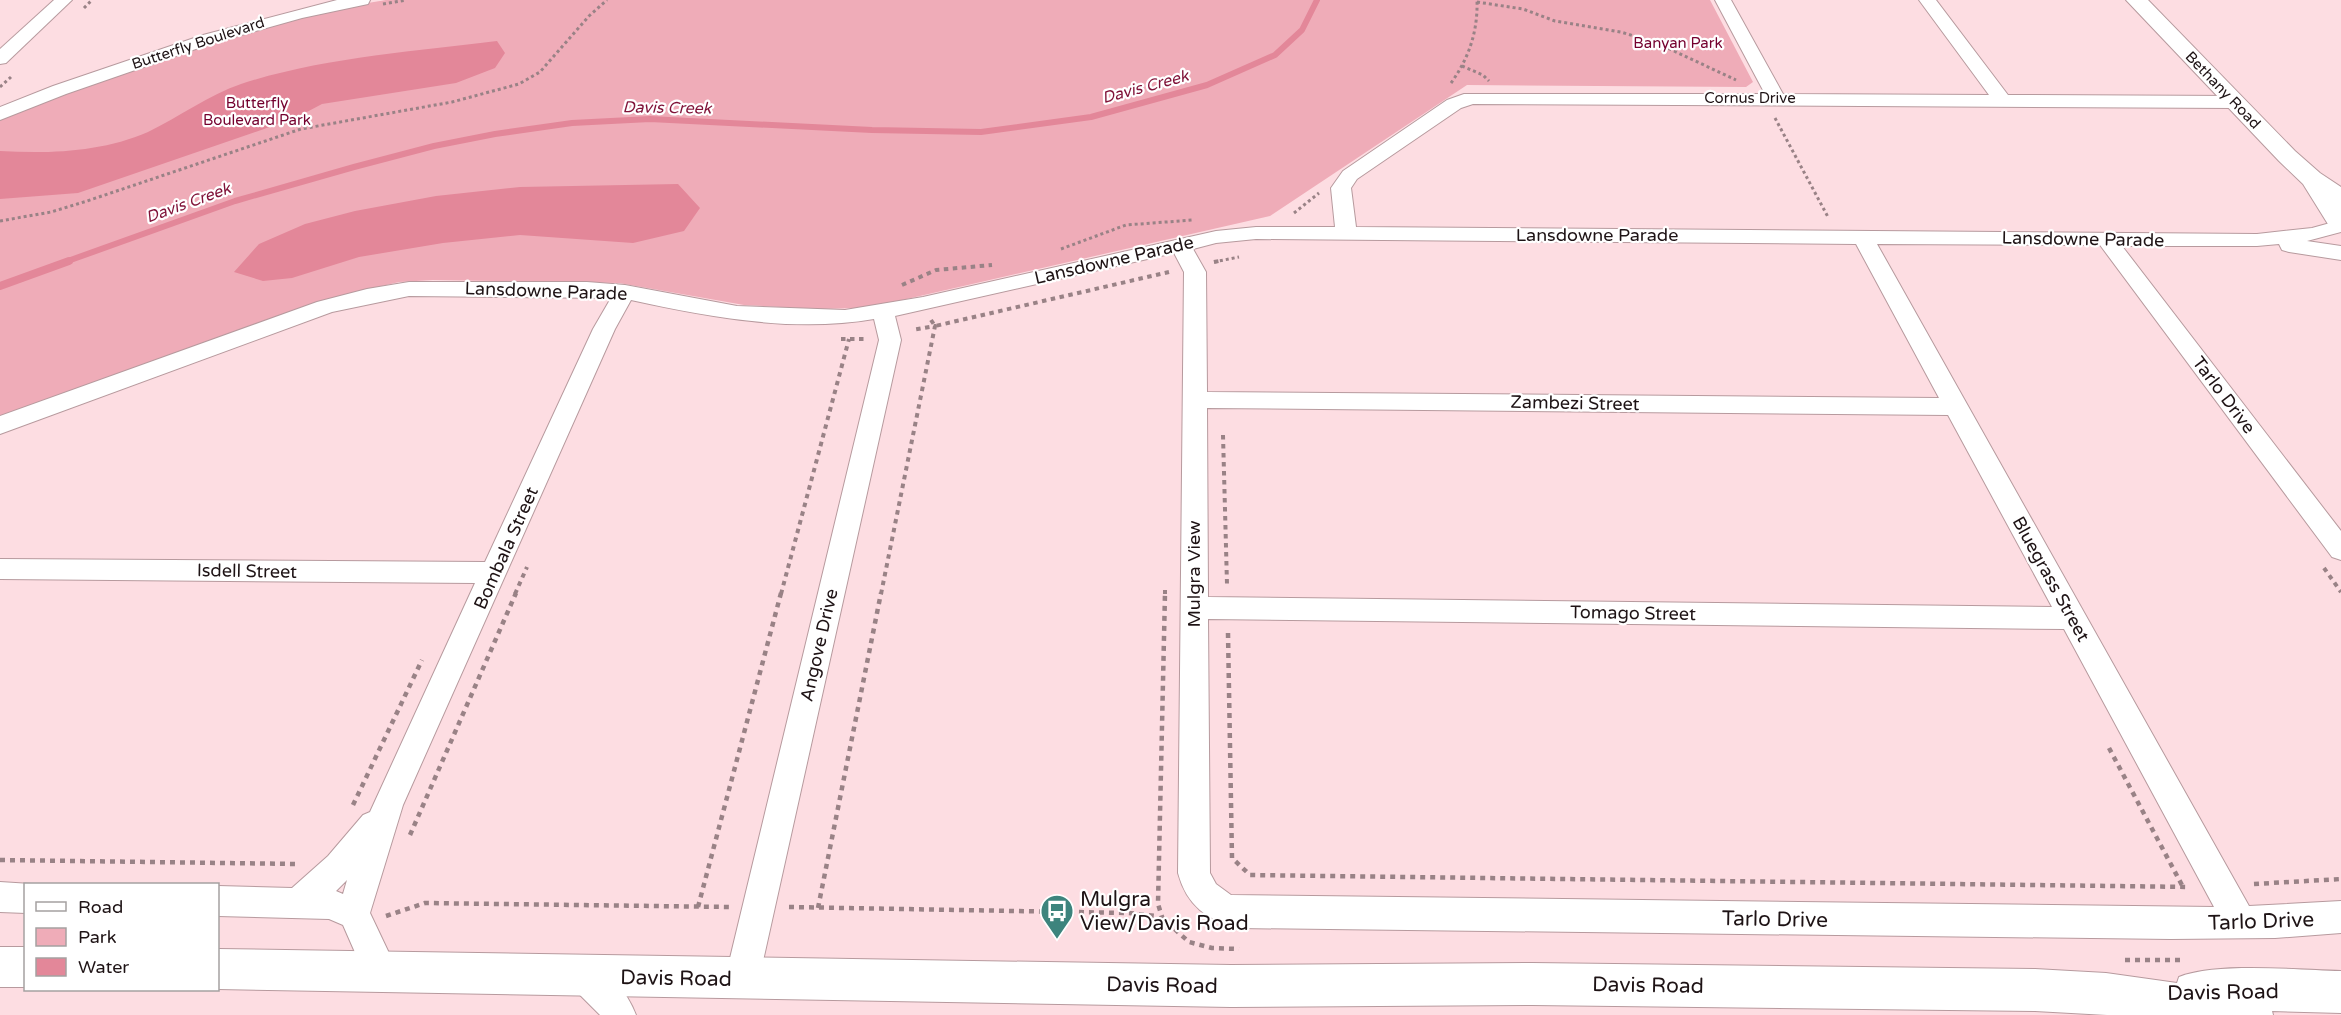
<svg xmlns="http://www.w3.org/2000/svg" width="2341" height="1015" viewBox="0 0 2341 1015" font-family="'Varela Round',sans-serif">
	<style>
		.green { fill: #efacb8 }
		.water { fill: #e38799 }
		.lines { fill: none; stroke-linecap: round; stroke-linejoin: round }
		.stream-far1 { stroke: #e38799; stroke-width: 6 }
		.stream { stroke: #e38799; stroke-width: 8 }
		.minor-casing { stroke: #b79a9e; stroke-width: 2 }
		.tertiary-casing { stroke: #b79a9e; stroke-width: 2 }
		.path-far2 { stroke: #998286; stroke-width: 3; stroke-dasharray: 3 3; stroke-linecap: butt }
		.path-far1 { stroke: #998286; stroke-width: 4; stroke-dasharray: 4.5 4.5; stroke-linecap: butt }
		.path { stroke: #998286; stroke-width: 4.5; stroke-dasharray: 5 5; stroke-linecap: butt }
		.minor { fill: #fff; fill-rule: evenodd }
		.tertiary { fill: #fff; fill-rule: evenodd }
		.labels { text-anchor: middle; stroke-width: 4.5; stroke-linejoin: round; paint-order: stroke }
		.far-street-label { font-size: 15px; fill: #1e1315; stroke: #fff }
		.far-park-label { font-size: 15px; fill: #74002e; stroke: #fff }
		.far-water-label { font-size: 16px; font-style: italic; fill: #7f1137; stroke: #fff }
		.street-label { font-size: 18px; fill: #1e1315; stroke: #fff }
		.near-poi-label { font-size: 21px; fill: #1e1315; stroke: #fff; text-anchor: start }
		.near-street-label { font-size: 21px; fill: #1e1315; stroke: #fff }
	</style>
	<rect width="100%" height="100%" fill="#fddde2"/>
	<!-- green -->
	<path class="green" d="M1710 0 1753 82 1746 87 1467 85 1270 216 898 301 855 308 818 309 744 305 619 283 433 280 399 282 332 298 0 417V117C126 71 253 21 386 0Z"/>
	<!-- water -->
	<g class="water">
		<path d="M497 41 505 53 495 68 456 83 322 104 303 114 264 129 78 193 0 199V151C49 154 102 152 148 132 179 117 209 95 241 84 320 58 415 51 497 41Z"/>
		<polygon points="678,184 700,208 684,231 633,243 520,235 443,243 359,257 292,278 263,281 234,272 259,244 305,224 355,211 436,196 520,187"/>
	</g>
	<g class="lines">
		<!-- stream-far1 -->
		<polyline class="stream-far1" points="65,262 235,201 354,167 434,146 495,134 572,123 650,119 872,130 981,132 1091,117 1207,85 1275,55 1302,30 1317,0"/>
		<!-- stream -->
		<polyline class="stream" points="0,286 69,261"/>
		<!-- minor casing -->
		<g class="minor-casing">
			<g id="minor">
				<polygon points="54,0 72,0 6,63 0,64 0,49"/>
				<polygon points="337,0 370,0 368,4 302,18 216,42 66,94 0,120 0,107 53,86 203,35"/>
				<path d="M1715 0H1731L1783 94 1989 95 1919 0H1936L2008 95 2235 96 2242 98 2244 102 2242 106 2235 108 1473 104 1461 108 1357 179 1351 188 1356 227 2257 234 2312 228 2341 220V232L2307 241 2341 246V260L2289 252 2282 250 2279 244 2257 246H2122L2341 531V560L2332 557 2100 245 1877 244 2249 906 2341 901V933L2275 938 2171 939 1239 928C1207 920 1187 906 1178 873L1184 272 1174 253 895 316 901 340 759 979 754 991 742 996 730 991 725 979 879 340 874 319C794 333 709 317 631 300L615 329 403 805 370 913 397 970 392 982 380 987 368 982 343 925 329 919 218 916V886L292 888 328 856 363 815 370 812 475 583 0 579V559L485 562 593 329 611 298 409 296 332 312 0 434V416L317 302 367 289 409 282H587L625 285 737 306 845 310 923 297 1216 231 1256 227H1335L1331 188 1343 171 1447 100 1464 94H1765ZM1256 239 1856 244 1939 398 1207 392 1206 272 1193 249 1216 243ZM1207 408 1948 415 2052 607 1208 597ZM1208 619 2064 629 2214 907 1231 895 1216 884 1210 873ZM347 880 343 894 336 891Z"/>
				<polygon points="0,882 31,884 26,884 26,913 0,912"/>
				<path d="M585 959C609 969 627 992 636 1015H600L573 988 568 976 573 964Z"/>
			</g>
		</g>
		<!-- tertiary casing -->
		<g class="tertiary-casing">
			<g id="tertiary">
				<polygon points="2126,0 2148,0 2295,151 2320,173 2341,187 2341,232 2331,229 2303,184 2279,161"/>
				<rect x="0" y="947" width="26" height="40"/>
				<path d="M218 949 1231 965 1532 963 2035 969 2106 973 2177 983 2179 977C2216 962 2298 970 2341 971V1013L2272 1011 2273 1015H2107L2035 1011 1532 1005 1231 1007 218 989Z"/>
			</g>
		</g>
		<!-- path-far2 -->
		<g class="path-far2">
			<polyline points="1477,2 1523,9 1555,21 1621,32 1659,44 1736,80"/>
			<polyline points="383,4 406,0"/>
			<polyline points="84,8 92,0"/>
			<polyline points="1462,66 1483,75 1489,81"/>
			<path d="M1451 83C1469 58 1478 31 1477 0"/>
			<polyline points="0,87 11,77"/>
			<polyline points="1775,118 1828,217"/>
			<polyline points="1294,213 1319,193"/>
			<polyline points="0,221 51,212 87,201 301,129 452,102 519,84 540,72 589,16 607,0"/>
			<polyline points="1061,249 1126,225 1193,220"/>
			<polyline points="1214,262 1239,257"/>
		</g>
		<!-- path-far1 -->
		<g class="path-far1">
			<polyline points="1214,262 1219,261"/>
			<polyline points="902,285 936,270 992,265"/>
			<polyline points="931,320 935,326 1169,272"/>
			<polyline points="841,339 866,339"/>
			<polyline points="1223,435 1227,584"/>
			<polyline points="2324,568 2341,592"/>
			<polyline points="515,594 527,567"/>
			<polyline points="781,594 849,339"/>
			<polyline points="881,594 935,326 912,330"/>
			<polyline points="1165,594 1165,590"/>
		</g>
		<!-- path -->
		<g class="path">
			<polyline points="1228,633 1232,858 1250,875 2190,887"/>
			<polyline points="2109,748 2183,887"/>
			<polyline points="353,805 422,660"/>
			<polyline points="410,835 516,593"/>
			<polyline points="0,860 299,864"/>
			<polyline points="2254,884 2341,879"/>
			<polyline points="698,907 781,593"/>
			<polyline points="789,907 1129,913 1155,916 1169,924 1189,942 1212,948 1239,949"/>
			<polyline points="818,908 881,593"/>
			<polyline points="386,916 425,903 730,907"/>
			<polyline points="1163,920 1158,904 1165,593"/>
			<polyline points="2125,960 2181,960"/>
		</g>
		<!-- minor -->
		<use href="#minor" class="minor"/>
		<!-- tertiary -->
		<use href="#tertiary" class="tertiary"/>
	</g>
	<!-- icons -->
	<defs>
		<g id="bus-pin" transform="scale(1.725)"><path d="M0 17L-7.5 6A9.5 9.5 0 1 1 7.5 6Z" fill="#3d847d" stroke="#fff"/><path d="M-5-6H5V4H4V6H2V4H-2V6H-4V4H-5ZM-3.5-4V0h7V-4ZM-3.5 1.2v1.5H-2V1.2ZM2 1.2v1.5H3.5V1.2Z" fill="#fff"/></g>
	</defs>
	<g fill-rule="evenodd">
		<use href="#bus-pin" x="1057" y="911"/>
	</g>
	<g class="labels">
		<!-- far-street labels -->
		<g class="far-street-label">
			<text transform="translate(198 43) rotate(-18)" y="5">Butterfly Boulevard</text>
			<text transform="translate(2223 90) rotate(46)" y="5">Bethany Road</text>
			<text x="1750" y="103">Cornus Drive</text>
		</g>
		<!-- far-park labels -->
		<g class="far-park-label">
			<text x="1678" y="48">Banyan Park</text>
			<text x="257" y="108">Butterfly<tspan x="257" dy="17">Boulevard Park</tspan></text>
		</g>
		<!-- far-water labels -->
		<g class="far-water-label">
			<text transform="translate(1145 86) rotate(-15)" y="6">Davis Creek</text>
			<text transform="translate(667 107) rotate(1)" y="6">Davis Creek</text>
			<text transform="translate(188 202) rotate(-20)" y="6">Davis Creek</text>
		</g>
		<!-- street labels -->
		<g class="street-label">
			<text x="1597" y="241">Lansdowne Parade</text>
			<text transform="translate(2083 239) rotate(1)" y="6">Lansdowne Parade</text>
			<text transform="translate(1114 260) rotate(-13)" y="6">Lansdowne Parade</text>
			<text transform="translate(546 291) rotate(2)" y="6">Lansdowne Parade</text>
			<text transform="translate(2224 395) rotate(53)" y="6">Tarlo Drive</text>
			<text transform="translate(1575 403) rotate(1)" y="6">Zambezi Street</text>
			<text transform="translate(506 548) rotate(-66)" y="6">Bombala Street</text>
			<text transform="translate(247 571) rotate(1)" y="6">Isdell Street</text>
			<text transform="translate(1194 574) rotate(-90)" y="6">Mulgra View</text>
			<text transform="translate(2051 579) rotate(61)" y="6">Bluegrass Street</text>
			<text transform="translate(1633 613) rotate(1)" y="6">Tomago Street</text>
			<text transform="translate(819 645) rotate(-77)" y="6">Angove Drive</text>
		</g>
		<!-- near-poi labels -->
		<g class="near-poi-label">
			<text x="1080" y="906">Mulgra<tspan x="1080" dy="24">View/Davis Road</tspan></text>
		</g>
		<!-- near-street labels -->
		<g class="near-street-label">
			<text transform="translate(1775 919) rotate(1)" y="7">Tarlo Drive</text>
			<text transform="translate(2261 921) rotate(-2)" y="7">Tarlo Drive</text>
			<text transform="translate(676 978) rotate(1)" y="7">Davis Road</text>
			<text transform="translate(1162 985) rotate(1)" y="7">Davis Road</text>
			<text transform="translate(1648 985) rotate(1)" y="7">Davis Road</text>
			<text transform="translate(2223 992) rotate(-1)" y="7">Davis Road</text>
		</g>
	</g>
	<!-- legend -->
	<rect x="24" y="883" width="195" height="108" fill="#ffffff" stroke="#a5a1a1" stroke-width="1.5"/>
	<rect x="36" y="902" width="30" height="9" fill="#ffffff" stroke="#a5a1a1" stroke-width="1.5"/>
	<text x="78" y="913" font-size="18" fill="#1e1315">Road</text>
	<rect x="36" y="928" width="30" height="18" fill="#efacb8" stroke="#a5a1a1" stroke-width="1.5"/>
	<text x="78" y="943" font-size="18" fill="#1e1315">Park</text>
	<rect x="36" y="958" width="30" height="18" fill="#e38799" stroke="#a5a1a1" stroke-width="1.5"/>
	<text x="78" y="973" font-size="18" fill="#1e1315">Water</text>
</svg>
